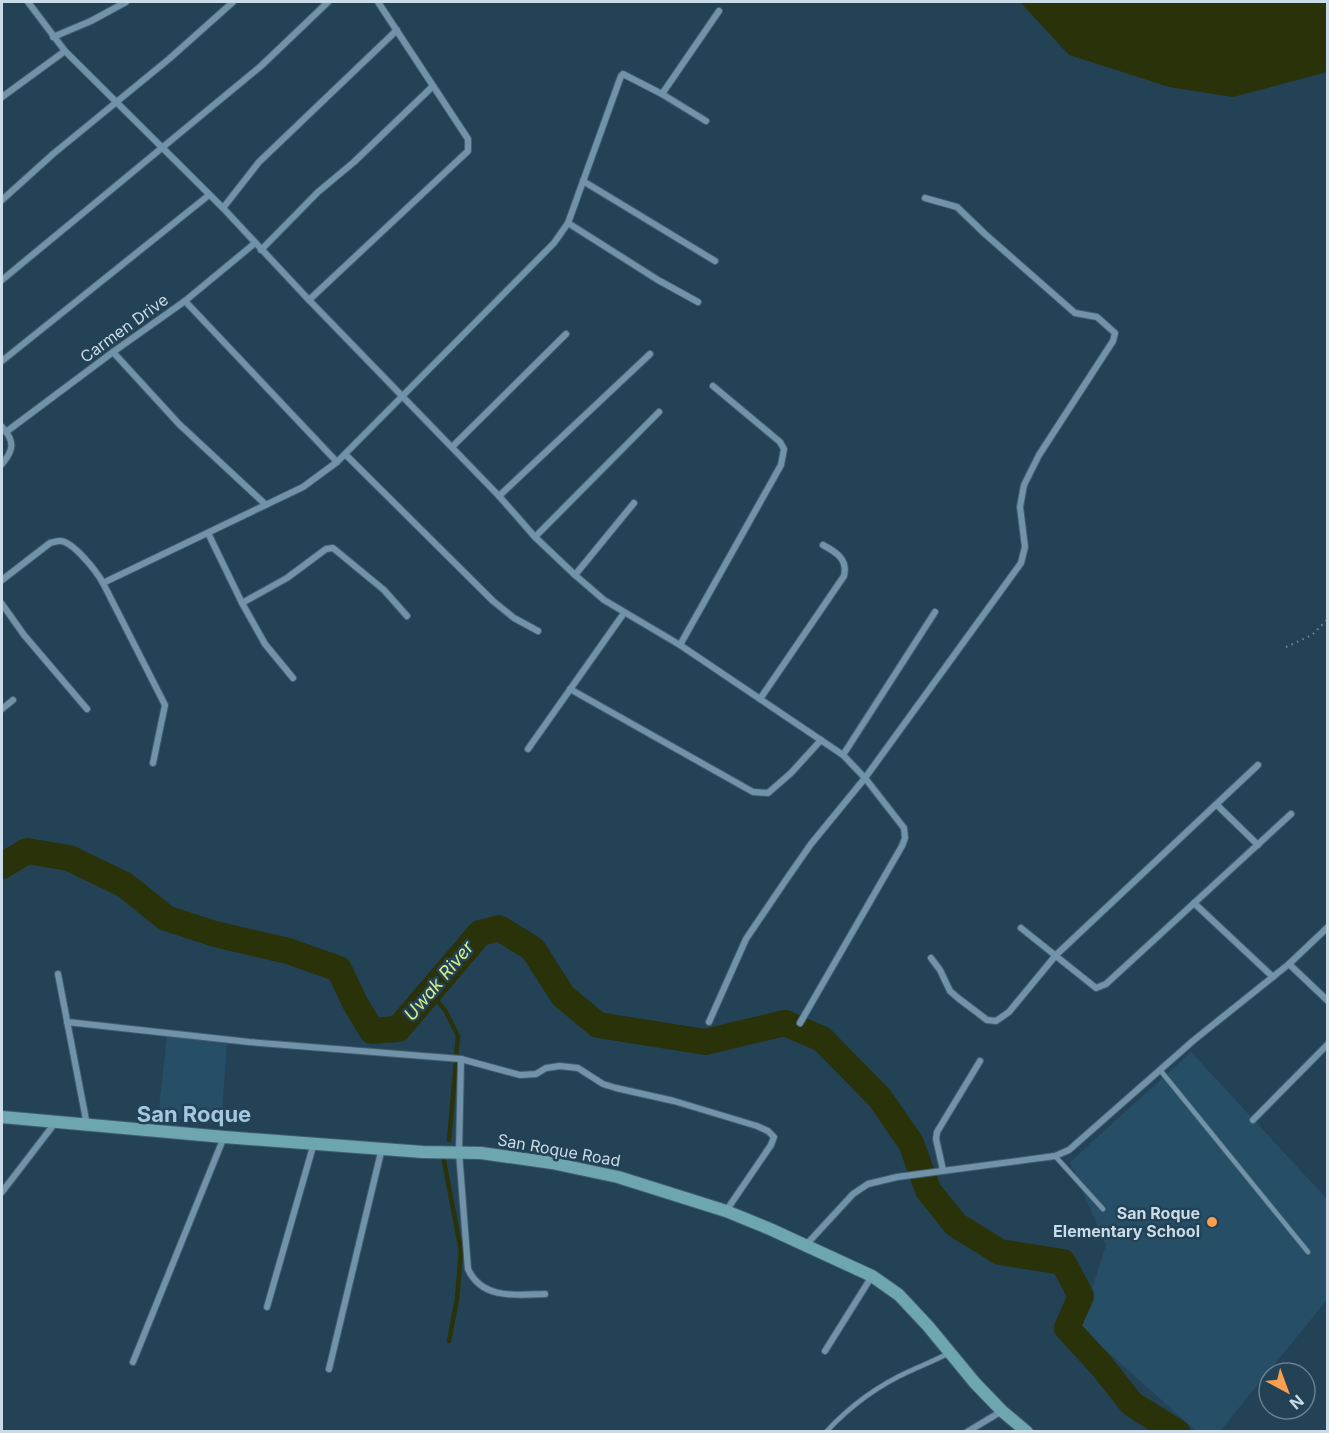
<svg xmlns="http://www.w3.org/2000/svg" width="1329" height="1433" viewBox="0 0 1329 1433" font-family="Inter,sans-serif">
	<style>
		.built { fill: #274e67 }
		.water { fill: #2a320a }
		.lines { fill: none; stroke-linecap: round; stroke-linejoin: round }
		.stream { stroke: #2a320a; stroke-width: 4.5 }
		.river { stroke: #2a320a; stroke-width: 26 }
		.lane-casing { stroke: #425e6f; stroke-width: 6 }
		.street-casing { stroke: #425e6f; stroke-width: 8 }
		.secondary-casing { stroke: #425e6f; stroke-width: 14 }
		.path { stroke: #718a9a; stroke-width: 2; stroke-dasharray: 1.5 4.5; stroke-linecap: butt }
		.lane { stroke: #7193aa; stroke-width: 4.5 }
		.street { stroke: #7193aa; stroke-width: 6 }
		.secondary { stroke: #6ea6b0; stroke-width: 12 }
		.poi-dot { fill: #fa9f4f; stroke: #234256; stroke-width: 2 }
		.labels { text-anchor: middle; stroke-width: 5; stroke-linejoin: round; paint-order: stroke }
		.street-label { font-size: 16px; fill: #cadce8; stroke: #234256 }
		.poi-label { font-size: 16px; font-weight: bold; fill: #cadce8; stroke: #234256; text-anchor: end }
		.water-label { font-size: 18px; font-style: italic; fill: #d7ee87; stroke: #234256 }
		.district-label { font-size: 22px; font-weight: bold; fill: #a4c7e0; stroke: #234256 }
	</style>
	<rect width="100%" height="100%" fill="#234256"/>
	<!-- built -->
	<g class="built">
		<polygon points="167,1036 227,1044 221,1124 158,1117"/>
		<polygon points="1191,1052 1327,1199 1327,1300 1220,1431 1196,1431 1080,1327 1106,1245 1070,1162"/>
	</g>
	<!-- water -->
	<polygon class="water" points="1020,2 1327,2 1327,72 1233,97 1169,87 1069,55"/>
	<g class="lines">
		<!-- stream -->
		<g class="stream">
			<polyline points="438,1002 445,1010 458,1036 456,1057"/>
			<polyline points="449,1140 456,1062"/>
			<polyline points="444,1161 461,1251 457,1299 449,1341"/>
		</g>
		<!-- river -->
		<polyline class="river" points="2,866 27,851 69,858 125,885 166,918 215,934 288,951 339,969 355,1003 372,1031 398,1029 480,933 499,928 533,949 563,996 598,1025 705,1042 785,1023 822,1039 880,1098 911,1143 928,1190 956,1225 1000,1252 1063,1262 1081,1296 1067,1328 1101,1365 1132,1404 1177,1432"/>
		<!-- lane casing -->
		<g class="lane-casing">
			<g id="lane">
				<polyline points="1160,1070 1308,1252"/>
				<polyline points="1055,1156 1103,1209"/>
				<path d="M826 1432C849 1407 879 1385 910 1371 923 1365 936 1360 949 1353"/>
			</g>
		</g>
		<!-- street casing -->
		<g class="street-casing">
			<g id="street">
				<polyline points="28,2 65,51 223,208 309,300 499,496 535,537 575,575 604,600 680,645 843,755 865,778 904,828 905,838 902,846 800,1023"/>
				<polyline points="53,37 91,21 126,2"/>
				<polyline points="662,94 706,121"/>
				<polyline points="2,97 65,51"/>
				<polyline points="583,181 715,261"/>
				<polyline points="2,200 53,154 169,59 233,2"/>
				<polyline points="223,208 259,162 397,30"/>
				<polyline points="568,223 658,280 698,302"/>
				<polyline points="261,250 318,192 354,162 433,86"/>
				<polyline points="2,280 261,66 328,2"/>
				<polyline points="309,300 468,151 468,139 378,2"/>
				<polyline points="185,301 337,462"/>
				<polyline points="113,352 179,424 265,504"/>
				<polyline points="2,361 209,195"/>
				<path d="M2 427C15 441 14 450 2 464"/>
				<polyline points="6,432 113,352 185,301 255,243"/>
				<polyline points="452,447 566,334"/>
				<polyline points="346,455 493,601 514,618 538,631"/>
				<polyline points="499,496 650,354"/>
				<polyline points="208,533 242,603 265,644 293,678"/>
				<polyline points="535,537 659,412"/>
				<polyline points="575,575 634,503"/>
				<path d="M2 580 50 543C54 542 57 541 60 541 73 541 97 572 103 583L303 487 337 462 554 243 568 223 621 76 623 74 662 94 719 11"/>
				<polyline points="103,583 165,705 153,763"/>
				<polyline points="242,603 287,578 326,549 333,548 384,590 407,616"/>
				<polyline points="2,604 24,635 87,709"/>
				<polyline points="680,645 781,465 784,449 780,442 713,386"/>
				<polyline points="570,689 753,792 768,793 791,773 821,740"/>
				<path d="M760 699 844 576C848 559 836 552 823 545"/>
				<polyline points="2,709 13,700"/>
				<polyline points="528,749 624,613"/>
				<polyline points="843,755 935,612"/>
				<polyline points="1217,805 1258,845"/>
				<polyline points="1194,903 1273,977"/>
				<polyline points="1021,928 1096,988 1106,984 1291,814"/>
				<polyline points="931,958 940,970 950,991 958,998 987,1020 996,1021 1009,1012 1056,955 1258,765"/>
				<polyline points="1289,964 1328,1001"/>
				<polyline points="58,974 87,1125"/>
				<polyline points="67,1022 249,1042 461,1059 520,1075 536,1074 546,1068 560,1066 578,1068 603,1084 616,1088 674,1101 757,1126 768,1131 774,1137 771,1145 726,1211"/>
				<polyline points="709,1022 746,939 788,877 811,844 865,778 1021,563 1025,547 1020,507 1024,485 1039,455 1113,341 1115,333 1097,317 1075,313 985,234 957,207 925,198"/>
				<path d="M461 1059 459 1152 468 1269C482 1300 517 1295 545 1294"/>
				<polyline points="1253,1120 1328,1044"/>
				<polyline points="943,1170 936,1139 937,1132 980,1061"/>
				<polyline points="2,1192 55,1123"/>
				<polyline points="805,1246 853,1194 868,1184 897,1177 1055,1156 1069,1150 1194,1040 1289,964 1328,927"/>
				<polyline points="267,1307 314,1143"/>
				<polyline points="825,1351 872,1276"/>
				<polyline points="133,1362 224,1137"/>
				<polyline points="329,1369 382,1148"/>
				<polyline points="967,1432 1002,1411"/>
			</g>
		</g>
		<!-- secondary casing -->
		<g class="secondary-casing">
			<polyline id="secondary" points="2,1117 224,1137 423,1152 481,1153 552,1163 618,1177 726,1211 770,1229 872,1276 899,1295 928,1326 975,1383 1002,1411 1027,1432"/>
		</g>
		<!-- path -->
		<polyline class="path" points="1286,647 1312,635 1328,619"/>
		<!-- lane -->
		<use href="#lane" class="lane"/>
		<!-- street -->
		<use href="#street" class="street"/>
		<!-- secondary -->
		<use href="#secondary" class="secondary"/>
	</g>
	<!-- markers -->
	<circle class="poi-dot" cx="1212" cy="1222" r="6"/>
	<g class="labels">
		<!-- street labels -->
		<g class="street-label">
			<text transform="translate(124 328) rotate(-36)" y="6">Carmen Drive</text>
			<text transform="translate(559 1150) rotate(10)" y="6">San Roque Road</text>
		</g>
		<!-- poi labels -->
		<g class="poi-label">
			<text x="1200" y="1219">San Roque<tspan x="1200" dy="18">Elementary School</tspan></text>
		</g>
		<!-- water labels -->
		<g class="water-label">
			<text transform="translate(439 981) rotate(-50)" y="6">Uwak River</text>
		</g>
		<!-- district labels -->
		<g class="district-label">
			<text x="194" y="1122">San Roque</text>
		</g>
	</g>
	<!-- border -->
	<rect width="1329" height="1433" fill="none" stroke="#cadce8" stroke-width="6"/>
	<!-- north arrow -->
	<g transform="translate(1287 1391) rotate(139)"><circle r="28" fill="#234256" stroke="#668090" stroke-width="1.5"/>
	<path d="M0-4.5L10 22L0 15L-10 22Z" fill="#fa9f4f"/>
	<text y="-9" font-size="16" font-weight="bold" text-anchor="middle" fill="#cadce8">N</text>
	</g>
</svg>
